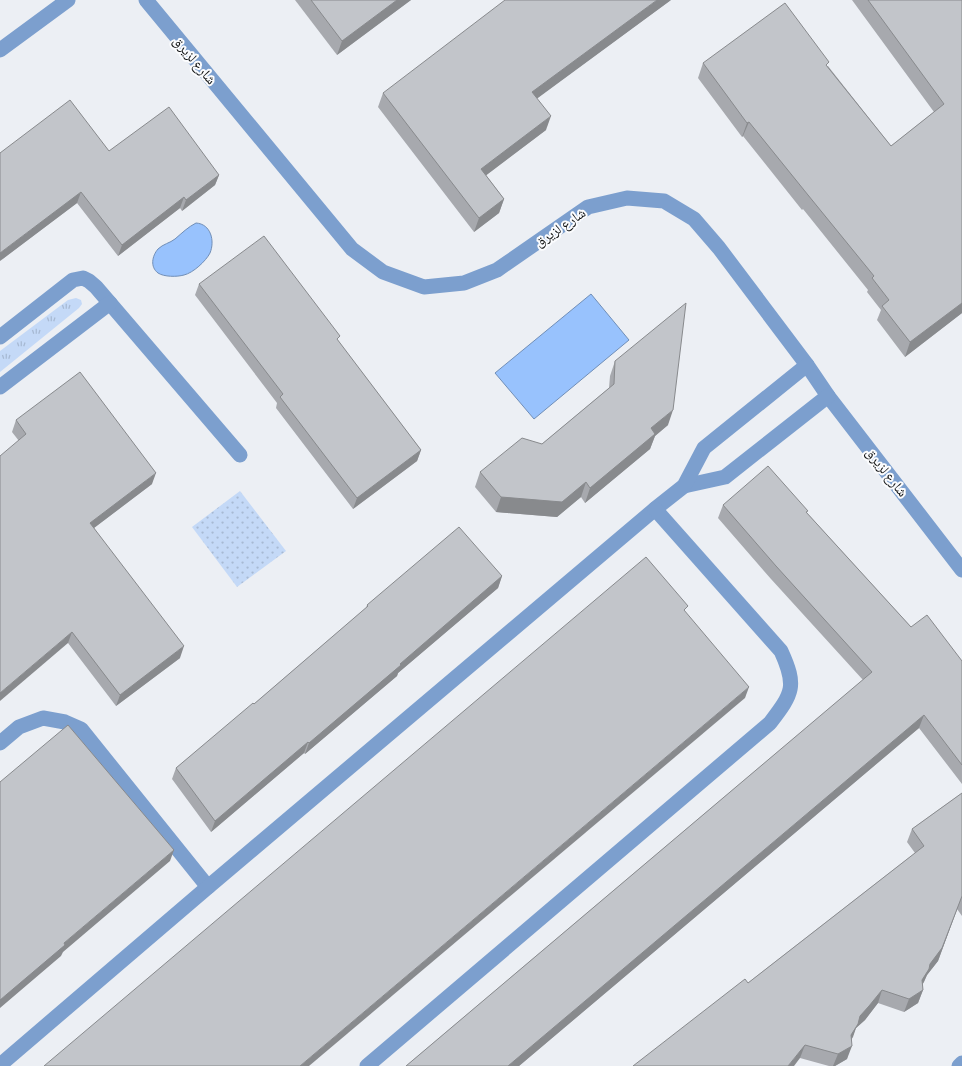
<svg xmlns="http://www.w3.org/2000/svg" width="962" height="1066" viewBox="0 0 962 1066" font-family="'PT Sans Narrow','Noto Naskh Arabic',sans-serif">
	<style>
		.grass { fill: url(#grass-tufts) }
		.park { fill: url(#park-dots) }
		.water { fill: #98c2fd; stroke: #708eb7 }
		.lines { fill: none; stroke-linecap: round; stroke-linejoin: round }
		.minor { stroke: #7c9fce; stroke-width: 15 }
		.wall { fill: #a7a9ae }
		.shaded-wall { fill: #888a8d }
		.building { fill: #c2c5ca; stroke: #888a8d }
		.labels { text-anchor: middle; stroke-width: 4; stroke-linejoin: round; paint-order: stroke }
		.street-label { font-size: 14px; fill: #121415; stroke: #fbfcfe }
	</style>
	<defs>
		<pattern id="grass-tufts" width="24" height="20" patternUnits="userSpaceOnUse" patternTransform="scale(1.25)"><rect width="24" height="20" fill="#c4d9f7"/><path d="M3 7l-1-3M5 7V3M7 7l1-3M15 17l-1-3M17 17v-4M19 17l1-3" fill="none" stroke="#a7b9d3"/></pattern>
		<pattern id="park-dots" width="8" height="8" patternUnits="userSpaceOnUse" patternTransform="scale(1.25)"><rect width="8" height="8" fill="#c4d9f7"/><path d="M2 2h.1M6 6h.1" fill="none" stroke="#a7b9d3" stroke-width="1.8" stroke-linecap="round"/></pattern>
	</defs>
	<rect width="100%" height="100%" fill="#eceff4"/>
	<!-- grass -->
	<polygon class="grass" points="76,298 81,300 82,304 79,308 0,372 0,351 68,300"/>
	<!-- park -->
	<polygon class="park" points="240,491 286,551 237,587 192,527"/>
	<!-- water -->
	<g class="water">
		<path d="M196 223C211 224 215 241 210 253 206 261 193 273 184 275 177 277 164 277 158 273 150 267 152 256 158 249 163 244 170 243 175 239 182 233 188 227 196 223Z"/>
		<polygon points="591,294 629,340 534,419 495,373"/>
	</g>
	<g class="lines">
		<!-- minor -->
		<g class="minor">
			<polyline points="146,0 352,249 383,272 424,287 464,283 497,270 588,207 627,198 664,201 694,219 719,248 807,365 828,396 962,570"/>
			<polyline points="0,50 68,0"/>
			<polyline points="0,337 73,280 83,278 89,281 96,287 240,455"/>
			<polyline points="0,387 110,303"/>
			<polyline points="684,486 725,477 828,396"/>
			<polyline points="0,743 19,727 43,718 65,722 81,729 208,887"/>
			<polyline points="0,1065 208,887 655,509 684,486 704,448 807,365"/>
			<path d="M367 1066 770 723C793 693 797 686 781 651L655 509"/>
			<polyline points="959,1066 962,1063"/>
		</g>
	</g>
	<!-- wall -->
	<g class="wall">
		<polygon points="295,0 411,0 337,55"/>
		<polygon points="671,0 537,98 546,130 486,175 504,199 499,213 474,232 378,107 383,93"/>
		<polygon points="852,0 962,0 962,313 905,357 877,320 881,310 867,292 868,290 803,209 802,210 743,136 742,137 698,78 703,63 828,66 891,146 934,112"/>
		<polygon points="109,151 219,175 215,185 182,211 180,208 118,256 77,203 0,261"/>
		<polygon points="199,284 338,341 421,450 417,461 353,509 276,408 277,403 195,295"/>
		<polygon points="615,361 668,425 655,436 650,449 585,503 581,497 557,517 496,512 475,487 480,472 542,444 609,388 610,376"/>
		<polygon points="16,420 152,484 94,528 180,658 116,706 68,643 19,441 12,432"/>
		<polygon points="723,505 807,513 911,627 962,661 962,784 919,728 519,1066 406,1066 863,680 771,579 718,518"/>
		<polygon points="502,576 498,588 398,673 397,676 305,754 304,753 211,832 172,779 176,768 254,704 366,608 367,605"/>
		<polygon points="962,793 962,916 957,909 938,961 927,975 922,985 923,990 918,1003 904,1012 878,1003 865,1020 856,1028 851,1040 847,1059 835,1066 829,1066 800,1058 748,983 915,853 907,842 912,829"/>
	</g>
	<!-- shaded-wall -->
	<g class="shaded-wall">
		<polygon points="397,0 411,0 337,55 342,41"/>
		<polygon points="657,0 671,0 527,106 532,92"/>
		<polygon points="551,116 546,130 476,183 481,169"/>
		<polygon points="749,122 743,136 742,137 747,123"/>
		<polygon points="219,175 215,185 182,211 186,200"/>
		<polygon points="81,192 77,203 0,261 0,253"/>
		<polygon points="184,197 180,208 118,256 122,245"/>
		<polygon points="504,199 499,213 474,232 479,218"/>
		<polygon points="962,303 962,313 905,357 910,342"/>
		<polygon points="673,410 668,425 655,436 650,449 585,503 590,488 651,428"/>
		<polygon points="421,450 417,461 353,509 357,498"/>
		<polygon points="156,473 152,484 86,534 90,523"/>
		<polygon points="586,482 581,497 557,517 496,512 501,497"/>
		<polygon points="502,576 498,588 398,673 397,676 305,754 309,743 400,664"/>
		<polygon points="72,632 68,643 0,701 0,693"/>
		<polygon points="184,646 180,658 116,706 120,695"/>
		<polygon points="749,687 745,698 309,1066 300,1066"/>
		<polygon points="924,715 919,728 519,1066 508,1066"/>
		<polygon points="308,742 304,753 211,832 215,821"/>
		<polygon points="174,850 170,861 63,952 61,956 0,1008 0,1000 64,943"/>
		<polygon points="962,896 938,961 927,975 924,982 917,993 922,980"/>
		<polygon points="882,990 878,1003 865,1020 856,1028 853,1037 846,1048 851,1035 860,1016"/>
		<polygon points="923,990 918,1003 904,1012 909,999"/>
		<polygon points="805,1045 800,1058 794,1066 788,1066"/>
		<polygon points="852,1046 847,1059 835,1066 833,1066 838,1054"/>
	</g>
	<!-- building -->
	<g class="building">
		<polygon points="311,0 397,0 342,41"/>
		<polygon points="505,0 657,0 532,92 551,116 481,169 504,199 479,218 383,93"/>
		<polygon points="868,0 962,0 962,303 910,342 882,306 889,300 872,278 874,276 808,195 749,122 747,123 703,63 785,3 829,62 826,65 891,146 944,104"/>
		<polygon points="70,100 109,151 169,107 219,175 186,200 184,197 122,245 81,192 0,253 0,153"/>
		<polygon points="264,236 340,336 337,339 421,450 357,498 280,397 283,394 199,284"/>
		<polygon points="686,303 673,410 651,428 655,434 590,488 586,482 562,502 501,497 480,472 522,438 542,444 614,384 615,361"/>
		<polygon points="80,372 156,473 90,523 184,646 120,695 72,632 0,693 0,456 26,434 16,420"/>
		<polygon points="768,466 808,511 806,512 911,627 927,615 962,661 962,765 924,715 508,1066 406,1066 872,672 776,566 723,505"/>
		<polygon points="459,527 502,576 400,664 401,665 309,743 308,742 215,821 176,768 253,703 254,704 368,606 367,605"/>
		<polygon points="646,557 688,606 684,610 749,687 300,1066 44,1066"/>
		<polygon points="68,725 174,850 64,943 65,945 0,1000 0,782"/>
		<polygon points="962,793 962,896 942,948 930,964 929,969 922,980 923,990 909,999 882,990 869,1006 860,1016 858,1024 851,1035 852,1046 838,1054 805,1045 788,1066 633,1066 745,979 748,983 924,846 912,829"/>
	</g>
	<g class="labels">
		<!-- street labels -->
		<g class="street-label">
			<text transform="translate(195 60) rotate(50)" y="5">شارع لزيرق</text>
			<text transform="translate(560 227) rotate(-34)" y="5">شارع لزيرق</text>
			<text transform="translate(887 472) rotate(52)" y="5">شارع لزيرق</text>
		</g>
	</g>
</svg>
